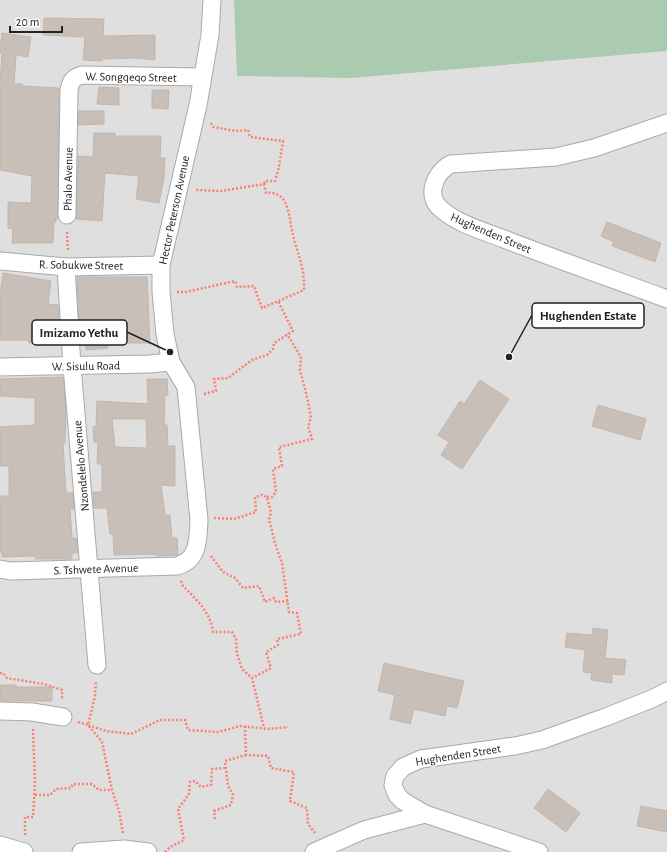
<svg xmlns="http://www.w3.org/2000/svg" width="667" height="852" viewBox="0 0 667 852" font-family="'Alegreya Sans',sans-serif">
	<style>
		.residential { fill: #e0dfdf }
		.cemetery { fill: #aacbaf }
		.building { fill: #c7bfb8; stroke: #c4b6ab; fill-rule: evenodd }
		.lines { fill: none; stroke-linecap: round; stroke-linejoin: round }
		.street-casing { stroke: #a9a9a9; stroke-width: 19 }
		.path { stroke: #fa8072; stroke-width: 2.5; stroke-dasharray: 2 2; stroke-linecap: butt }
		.street { stroke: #fff; stroke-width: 17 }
		.labels { text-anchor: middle; stroke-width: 3; stroke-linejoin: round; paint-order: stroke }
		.street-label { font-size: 12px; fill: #222; stroke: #fff }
		.leader { fill: none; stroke: #222; stroke-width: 1.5 }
		.callout-dot { fill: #222; stroke: #fff; stroke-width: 1.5 }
		.callout { fill: #fff; stroke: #222; stroke-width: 1.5 }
		.callout-label { font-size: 13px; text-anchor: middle; font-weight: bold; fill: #222 }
	</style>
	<rect width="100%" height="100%" fill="#f2efe9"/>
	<!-- residential -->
	<rect class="residential" x="0" y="0" width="667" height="852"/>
	<!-- cemetery -->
	<polygon class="cemetery" points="234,0 667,0 667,51 351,78 237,76"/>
	<!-- building -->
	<g class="building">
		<polygon points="44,18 104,19 103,36 155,35 155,60 134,58 102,59 102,61 83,60 85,37 43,35"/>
		<polygon points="2,33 31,37 28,57 16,55 14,84 22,84 22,86 59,88 58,219 56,218 56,222 54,222 53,243 12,243 13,229 8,228 8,202 31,203 32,176 0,170 0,83 2,53 0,53 0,48"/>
		<polygon points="99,87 119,88 119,105 97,104"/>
		<polygon points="152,90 169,90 168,109 152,108"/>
		<polygon points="79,111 104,111 104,124 78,125"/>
		<polygon points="94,133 115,133 115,136 161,136 160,158 165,158 164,178 159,203 136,199 139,176 105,173 102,221 76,219 78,156 93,157"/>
		<polygon points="607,222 661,243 655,262 612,246 614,242 601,236"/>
		<polygon points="3,273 51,281 48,304 58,305 61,343 29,343 28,340 0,340 0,295"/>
		<polygon points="77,277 147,277 150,343 108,343 108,348 86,350 83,324 79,324"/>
		<polygon points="63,377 66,409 65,443 63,443 66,493 73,493 74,509 70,509 72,538 76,538 78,553 72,553 72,559 35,559 35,556 2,557 2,552 0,552 0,496 9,496 9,466 0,466 0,427 35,425 35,398 0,396 0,379"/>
		<path d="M147 379H167L168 395 165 396 164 425H167L168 446H175V486L161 485 165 515H170L172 538H177L178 555 156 556V554L114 555 113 534H110L107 508H94L93 492H102V464H97L98 442H94L93 427 96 426 97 401 148 404ZM112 419H146L147 448 115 447Z"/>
		<polygon points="480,380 509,399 462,469 441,455 449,442 438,435 460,401 464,404"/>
		<polygon points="598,405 646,419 640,440 592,426"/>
		<polygon points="593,628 608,630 605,658 626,660 624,675 612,674 612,683 591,680 592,673 583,672 585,650 565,647 567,633 592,635"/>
		<polygon points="384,663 464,681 457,708 447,706 445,716 414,709 410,724 390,719 395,695 378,691"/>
		<polygon points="0,685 16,685 16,687 52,687 52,701 0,701"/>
		<polygon points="548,789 580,813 566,832 534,808"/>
		<polygon points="641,806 667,811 667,832 637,826"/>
	</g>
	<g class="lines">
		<!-- street casing -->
		<g class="street-casing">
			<g id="street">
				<path d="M667 123 594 148 556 157 451 164C435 172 425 196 441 209 458 224 483 231 504 239 558 260 613 279 667 299"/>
				<path d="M67 215 69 91C70 82 73 77 82 75L202 77"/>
				<polyline points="0,261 66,267 161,265"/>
				<polyline points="66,267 72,366 97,665"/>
				<polyline points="0,367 149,364 171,362"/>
				<path d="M0 569 11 571 177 566C199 560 198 539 199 520L186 387 171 362 165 334 161 292V265L198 105 210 35 212 0"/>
				<polyline points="0,711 32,712 63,717"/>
				<polyline points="0,845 24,852"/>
				<polyline points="81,852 124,849 148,852"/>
				<polyline points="314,852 364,830 425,814"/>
				<polyline points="539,852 425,814 403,801 397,795 393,785 395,776 403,767 421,759 515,746 542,740 606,717 654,698 667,691"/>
			</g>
		</g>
		<!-- path -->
		<g class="path">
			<polyline points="211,123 213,127 236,131 248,130 250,137 283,141 279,167 275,181 265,181 264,184"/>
			<polyline points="67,232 68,251"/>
			<path d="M177 292H186L235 281 237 287 254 286 262 308 304 290C305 267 298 257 293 235 290 224 290 209 283 199 279 194 272 192 266 193L264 184 221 191 195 190"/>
			<polyline points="204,394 216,391 214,379 228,378 252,360 267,355 273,349 274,343 293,331 278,301"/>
			<polyline points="267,497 272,497 276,492 273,469 282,466 279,447 312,439 308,426 311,418 308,401 300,370 301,357 287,334"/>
			<polyline points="214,518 234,519 256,512 255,497 262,495 267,497 271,513 269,519 275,543 282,563 289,612 297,613 301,634 277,639 278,645 266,652 271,668 252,678"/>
			<polyline points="211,556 223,572 235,578 243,588 259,586 265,602 274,598 276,602 288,601"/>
			<path d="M181 581 183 586C196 599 211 613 213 632H232L236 639 237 654 242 669 252 678 264 728"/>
			<polyline points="0,673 3,673 7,678 44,684 62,690 62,700"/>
			<polyline points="78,722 88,725 95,696 96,681"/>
			<polyline points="245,726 246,755 268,756 271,768 294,772 290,801 307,808 308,824 315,833"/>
			<polyline points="35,795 50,795 56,789 71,788 73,784 92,784 99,790 112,790"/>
			<polyline points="215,819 214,811 231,805 233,794 228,786 225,761 246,755"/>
			<polyline points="123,833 119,811 112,790 102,742 88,725 106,731 131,734 160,720 185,720 188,730 218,732 240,726 269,729 288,727"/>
			<polyline points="25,835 25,817 33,817 35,784 33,729"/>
			<polyline points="165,852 170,847 184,840 178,809 189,794 190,782 195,781 201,787 211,785 212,769 226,768"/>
		</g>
		<!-- street -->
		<use href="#street" class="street"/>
	</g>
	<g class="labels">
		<!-- street labels -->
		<g class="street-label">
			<text transform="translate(131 77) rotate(1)" y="4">W. Songqeqo Street</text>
			<text transform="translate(68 179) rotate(-89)" y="4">Phalo Avenue</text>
			<text transform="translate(174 210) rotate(-78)" y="4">Hector Peterson Avenue</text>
			<text transform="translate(491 233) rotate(23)" y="4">Hughenden Street</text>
			<text transform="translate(81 265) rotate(1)" y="4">R. Sobukwe Street</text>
			<text transform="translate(86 366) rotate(-1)" y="4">W. Sisulu Road</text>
			<text transform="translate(81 466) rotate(-95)" y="4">Nzondelelo Avenue</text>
			<text transform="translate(96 569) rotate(-2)" y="4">S. Tshwete Avenue</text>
			<text transform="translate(458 755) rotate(-9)" y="4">Hughenden Street</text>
		</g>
	</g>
	<!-- callouts -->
	<path class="leader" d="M509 357L532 315M170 352L127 332"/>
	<g class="callout-dot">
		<circle cx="509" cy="357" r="4"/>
		<circle cx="170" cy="352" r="4"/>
	</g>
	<g class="callout">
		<rect x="532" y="303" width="112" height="25" rx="4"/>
		<rect x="32" y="320" width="95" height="25" rx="4"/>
	</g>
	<g class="callout-label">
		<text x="588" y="320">Hughenden Estate</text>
		<text x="79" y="337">Imizamo Yethu</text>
	</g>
	<!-- scale -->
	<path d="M10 26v6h52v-6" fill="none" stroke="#222222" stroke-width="2"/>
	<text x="16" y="26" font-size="12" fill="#222222" stroke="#ffffff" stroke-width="3" paint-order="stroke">20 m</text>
</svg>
